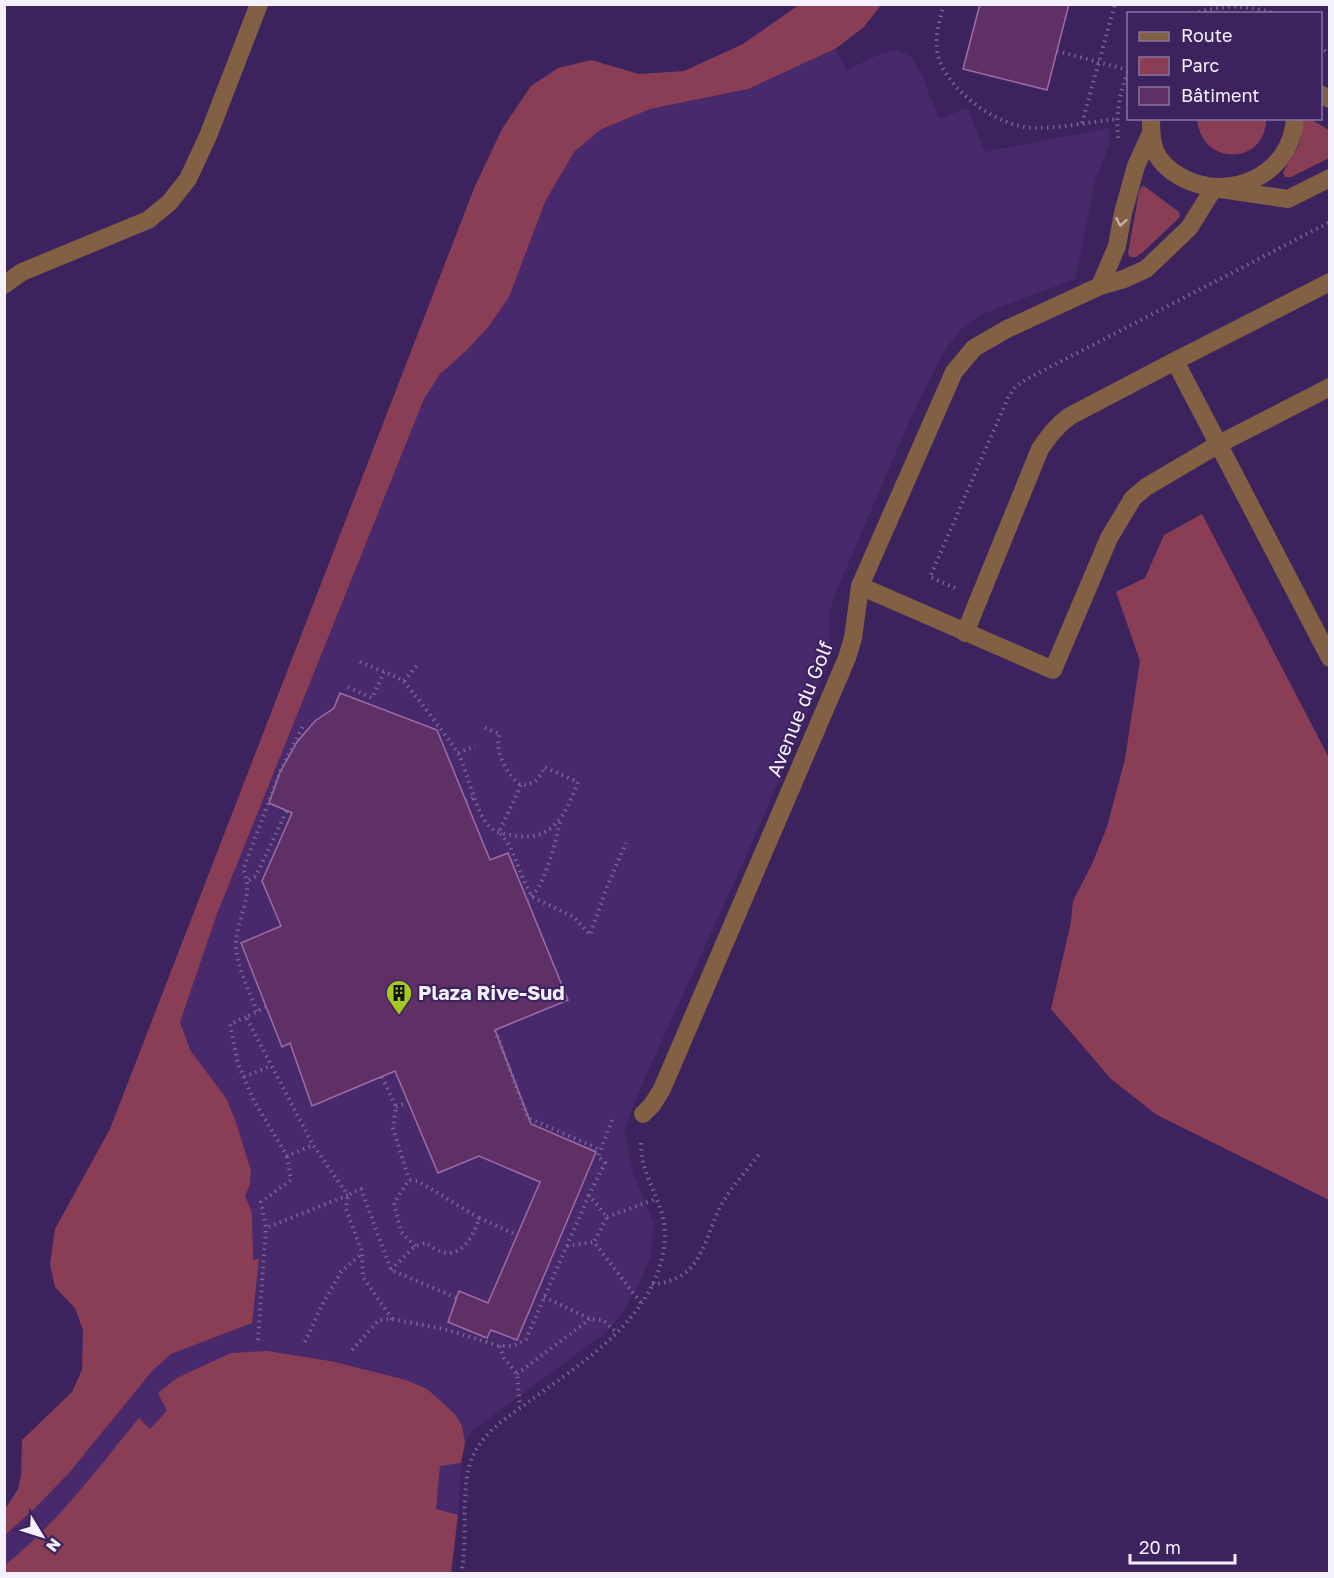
<svg xmlns="http://www.w3.org/2000/svg" width="1334" height="1578" viewBox="0 0 1334 1578" font-family="'Golos Text',sans-serif">
	<style>
		.built { fill: #47296c }
		.green { fill: #8a3e56 }
		.building { fill: #5e3065; stroke: #9e6ca6; stroke-width: 1.5 }
		.lines { fill: none; stroke-linecap: round; stroke-linejoin: round }
		.path { stroke: #786491; stroke-width: 4; stroke-dasharray: 1.5 4.5; stroke-linecap: butt }
		.minor { stroke: #816043; stroke-width: 18 }
		.oneway { stroke: #c1afaa }
		.labels { text-anchor: middle; stroke-width: 4.5; stroke-linejoin: round; paint-order: stroke }
		.street-label { font-size: 20px; fill: #f5f0fe; stroke: #3d235e }
		.poi-label { font-size: 20px; font-weight: bold; fill: #f5f0fe; stroke: #3d235e; text-anchor: start }
	</style>
	<rect width="100%" height="100%" fill="#3d235e"/>
	<!-- built -->
	<polygon class="built" points="835,49 847,70 878,55 895,50 910,56 920,71 939,119 967,108 985,152 1109,128 1109,145 1096,177 1075,279 980,315 962,328 948,346 940,359 908,424 837,590 830,609 829,635 831,654 827,668 750,847 642,1084 625,1128 633,1173 654,1223 650,1258 638,1286 622,1313 608,1331 473,1430 465,1443 461,1463 458,1515 451,1573 5,1574 5,1509 18,1489 21,1475 22,1440 72,1392 82,1370 83,1330 75,1308 55,1287 50,1264 55,1229 110,1129 133,1070 186,1005 196,970 217,914 424,399 440,374 466,351 489,326 509,297 545,202 574,152 600,130 650,109 748,89"/>
	<!-- green -->
	<g class="green">
		<polygon points="799,5 881,5 864,27 835,49 748,89 650,109 600,130 574,152 545,202 509,297 489,326 466,351 440,374 424,399 217,914 180,1022 190,1050 226,1098 236,1122 251,1171 250,1184 245,1196 252,1213 253,1260 259,1259 252,1323 171,1354 152,1371 69,1473 34,1509 5,1535 5,1509 18,1489 21,1475 22,1440 72,1392 82,1370 83,1330 75,1308 55,1287 50,1264 55,1229 110,1129 475,186 502,129 531,86 558,68 591,60 639,74 684,71 743,44"/>
		<path d="M1197 118 1266 119C1266 166 1200 167 1197 118Z"/>
		<path d="M1304 119H1310L1329 130V158L1291 177H1285L1283 173C1288 162 1296 153 1300 142 1302 134 1300 127 1304 119Z"/>
		<polygon points="1144,186 1179,212 1180,217 1143,252 1136,257 1130,257 1128,253 1139,192 1141,187"/>
		<polygon points="1202,514 1329,758 1329,1200 1157,1115 1111,1079 1051,1009 1071,922 1073,901 1092,864 1107,827 1125,759 1140,661 1116,592 1145,578 1164,535"/>
		<path d="M267 1351 330 1361 406 1380 427 1389 455 1414 462 1426 465 1443 461 1463 440 1466 436 1509 458 1515 451 1573H5V1565C57 1524 97 1469 139 1418L150 1429 167 1411 158 1393 177 1378 231 1353Z"/>
	</g>
	<!-- building -->
	<g class="building">
		<polygon points="980,4 1069,4 1047,90 963,69"/>
		<polygon points="340,693 437,730 490,860 508,853 568,1000 495,1030 531,1124 596,1152 517,1340 491,1330 487,1338 448,1322 459,1291 488,1303 540,1182 479,1156 438,1173 395,1071 312,1106 290,1043 282,1047 241,943 281,926 262,881 292,813 269,803 280,772 297,742 315,721 334,708"/>
	</g>
	<g class="lines">
		<!-- path -->
		<g class="path">
			<path d="M944 4C940 19 935 35 937 50 942 88 998 128 1035 128 1062 128 1090 122 1117 119"/>
			<path d="M1193 14C1220 5 1248 4 1275 14"/>
			<polyline points="1320,46 1330,55"/>
			<polyline points="1057,51 1128,70"/>
			<polyline points="1082,123 1115,4"/>
			<path d="M1118 138C1116 114 1119 94 1128 72"/>
			<polyline points="955,588 930,577 1008,398 1015,387 1025,380 1330,222"/>
			<path d="M360 662C374 668 389 673 402 680 408 685 456 748 460 757 468 776 475 808 487 824 493 832 503 834 512 835 552 844 566 814 578 782L544 767C540 779 534 785 521 785 508 777 493 749 500 734L483 727"/>
			<polyline points="404,681 418,664"/>
			<polyline points="348,687 372,698 384,672"/>
			<polyline points="458,753 475,746"/>
			<polyline points="521,785 499,832 510,846 524,881 532,897 574,917 590,935 607,887 626,843"/>
			<polyline points="466,801 475,797"/>
			<polyline points="249,880 256,876 287,810"/>
			<path d="M527 900C545 889 556 839 561 819"/>
			<polyline points="266,1007 246,1017 313,1145 348,1195 266,1228"/>
			<path d="M257 1011C250 992 235 964 236 943 237 919 255 892 243 870L280 772 303 726"/>
			<polyline points="246,1017 230,1024 238,1064 254,1101 287,1156 313,1145"/>
			<polyline points="495,1030 528,1118 601,1150"/>
			<polyline points="244,1077 270,1066"/>
			<polyline points="382,1077 396,1107 393,1128 409,1180"/>
			<polyline points="396,1107 408,1102"/>
			<polyline points="612,1120 598,1157 605,1163 589,1195 607,1217 594,1242 641,1303"/>
			<polyline points="607,1217 656,1199"/>
			<polyline points="479,1218 517,1235"/>
			<polyline points="567,1246 594,1242"/>
			<path d="M391 1270 415 1246 426 1243C432 1247 440 1253 448 1253 464 1254 476 1231 479 1218L418 1181 409 1180 394 1203 401 1232 415 1246"/>
			<path d="M652 1284C705 1281 703 1236 723 1202 733 1185 748 1169 760 1153"/>
			<polyline points="544,1297 590,1319 603,1320 617,1333"/>
			<polyline points="392,1319 363,1277 362,1252 346,1209 348,1195 361,1189 391,1270 457,1298"/>
			<polyline points="258,1340 266,1228 261,1202 291,1180 287,1156"/>
			<polyline points="305,1342 322,1305 341,1272 362,1253"/>
			<polyline points="500,1346 504,1358 517,1374 520,1407"/>
			<polyline points="352,1350 379,1320 392,1319 444,1329 500,1346 513,1346 526,1339 589,1195"/>
			<polyline points="517,1374 590,1319"/>
			<path d="M461 1574C469 1538 459 1486 473 1456 483 1433 505 1419 524 1405 581 1363 662 1316 665 1236 666 1209 647 1184 642 1157 641 1152 641 1145 641 1139"/>
		</g>
		<!-- minor -->
		<g class="minor">
			<polyline points="1320,94 1330,99"/>
			<path d="M1151 118C1151 129 1151 140 1155 151 1160 162 1170 171 1181 177 1227 203 1292 176 1295 118"/>
			<polyline points="1330,282 1175,361 1330,658"/>
			<polyline points="4,285 22,272 148,220 169,203 188,179 208,136 259,4"/>
			<polyline points="1100,286 1117,246 1123,213 1136,166 1151,133"/>
			<polyline points="860,586 1053,670 1109,538 1133,498 1146,487 1219,444 1330,387"/>
			<path d="M965 633 1040 449C1049 436 1057 425 1070 416L1175 361"/>
			<polyline points="643,1114 652,1105 662,1089 847,658 853,638 860,586 954,372 974,348 1007,329 1100,286 1124,279 1146,269 1189,228 1214,188 1288,199 1330,178"/>
		</g>
	</g>
	<!-- one-way arrows -->
	<defs><path id="oneway-chevron" d="M-2-3.5L2.5 0L-2 3.5" fill="none" stroke-width="1.6" stroke-linecap="round" stroke-linejoin="round" transform="scale(1.5)"/></defs>
	<use class="oneway" href="#oneway-chevron" transform="translate(1121 222) rotate(100)"/>
	<!-- icons -->
	<defs>
		<g id="building-pin" transform="scale(1.35)"><path d="M0 17L-7.5 6A9.5 9.5 0 1 1 7.5 6Z" fill="#a5c823" stroke="#3d235e"/><path d="M-4-6H4V6H1V3H-1V6H-4ZM-2.5-4.3h1.7v1.8h-1.7ZM.8-4.3h1.7v1.8H.8ZM-2.5-1h1.7V.8h-1.7ZM.8-1h1.7V.8H.8Z" fill="#111"/></g>
	</defs>
	<g fill-rule="evenodd">
		<use href="#building-pin" x="399" y="993"/>
	</g>
	<g class="labels">
		<!-- street labels -->
		<g class="street-label">
			<text transform="translate(800 709) rotate(-68)" y="7">Avenue du Golf</text>
		</g>
		<!-- poi labels -->
		<g class="poi-label">
			<text x="418" y="1000">Plaza Rive-Sud</text>
		</g>
	</g>
	<!-- border -->
	<rect width="1334" height="1578" fill="none" stroke="#f5f0fe" stroke-width="12"/>
	<!-- legend -->
	<rect x="1127" y="12" width="195" height="108" fill="#3d235e" stroke="#87759e" stroke-width="1.5"/>
	<rect x="1139" y="32" width="30" height="9" fill="#816043" stroke="#87759e" stroke-width="1.5"/>
	<text x="1181" y="42" font-size="18" fill="#f5f0fe">Route</text>
	<rect x="1139" y="57" width="30" height="18" fill="#8a3e56" stroke="#87759e" stroke-width="1.5"/>
	<text x="1181" y="72" font-size="18" fill="#f5f0fe">Parc</text>
	<rect x="1139" y="87" width="30" height="18" fill="#5e3065" stroke="#87759e" stroke-width="1.5"/>
	<text x="1181" y="102" font-size="18" fill="#f5f0fe">Bâtiment</text>
	<!-- north arrow -->
	<g transform="translate(42 1536) rotate(128)" stroke="#3d235e" stroke-width="4.5" paint-order="stroke">
	<path d="M0-4.5L10 22L0 15L-10 22Z" fill="#f5f0fe"/>
	<text y="-9" font-size="16" font-weight="bold" text-anchor="middle" fill="#f5f0fe">N</text>
	</g>
	<!-- scale -->
	<path d="M1130 1554v9h105v-9" fill="none" stroke="#f5f0fe" stroke-width="3"/>
	<text x="1139" y="1554" font-size="18" fill="#f5f0fe" stroke="#3d235e" stroke-width="4.5" paint-order="stroke">20 m</text>
</svg>
